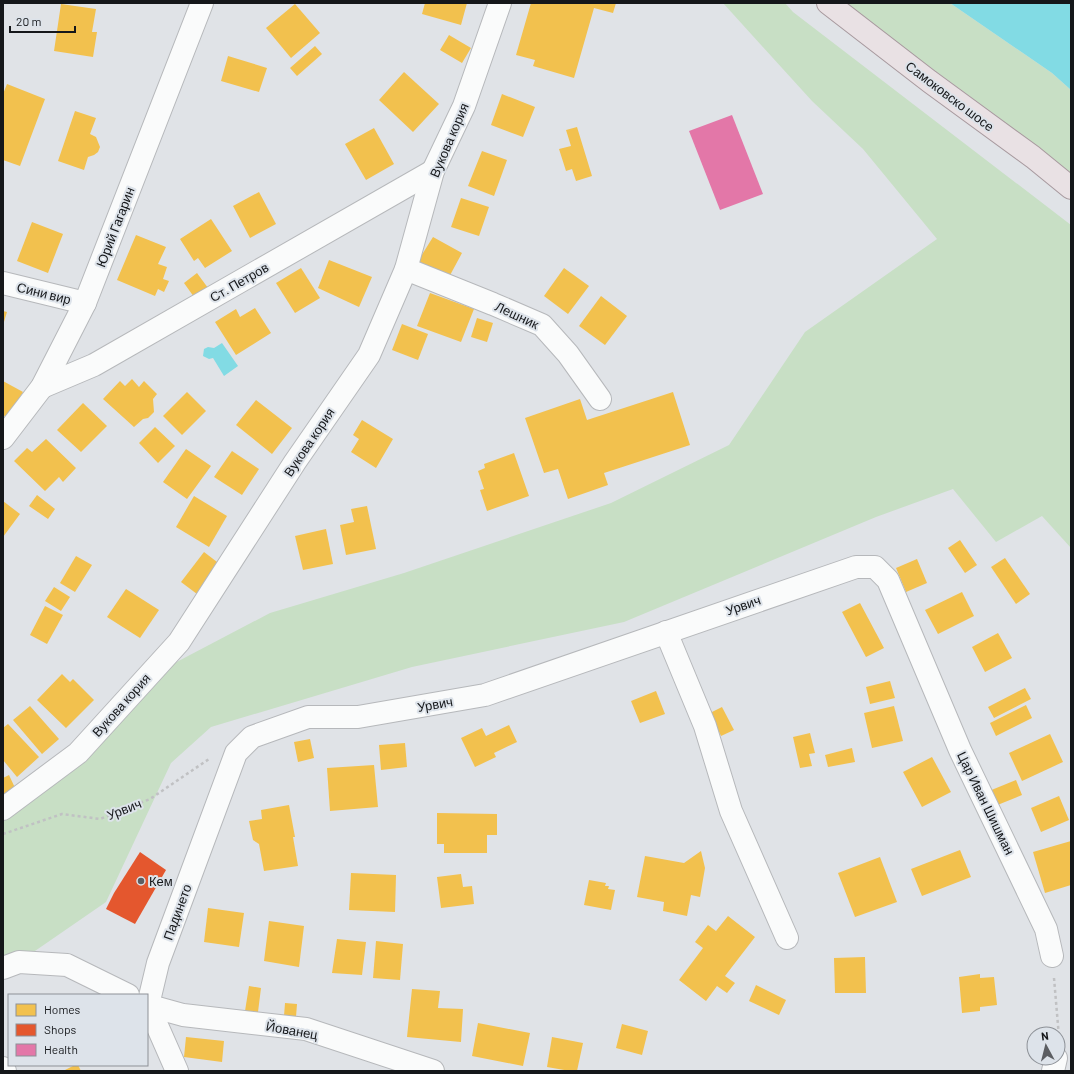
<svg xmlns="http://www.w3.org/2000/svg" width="1074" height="1074" viewBox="0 0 1074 1074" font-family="Barlow,sans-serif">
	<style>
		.green { fill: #c8dfc5 }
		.water { fill: #82dbe4 }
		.homes { fill: #f2c14e }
		.shops { fill: #e4572e }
		.health { fill: #e377a8 }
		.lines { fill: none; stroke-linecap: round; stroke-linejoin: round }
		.minor-casing { stroke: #b6b8bb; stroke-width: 24 }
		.major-casing { stroke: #a7999e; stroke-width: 24 }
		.path { stroke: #c0c1c3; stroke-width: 2.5; stroke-dasharray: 3 3; stroke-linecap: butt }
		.minor { stroke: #fafbfb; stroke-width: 22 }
		.major { stroke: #e9e1e4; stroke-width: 22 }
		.poi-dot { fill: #5c5e62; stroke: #dde3ea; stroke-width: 1.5 }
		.labels { text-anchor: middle; stroke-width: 4; stroke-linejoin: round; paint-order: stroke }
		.street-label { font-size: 13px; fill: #15171a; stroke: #dde3ea }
		.poi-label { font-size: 13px; fill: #15171a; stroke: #dde3ea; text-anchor: start }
	</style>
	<rect width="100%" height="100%" fill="#e0e3e7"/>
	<!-- green -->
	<g class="green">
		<polygon points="723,3 785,3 793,12 1071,225 1071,548 1042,516 996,542 953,489 876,517 624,622 412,667 211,727 171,763 106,902 19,962 3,968 3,814 169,666 270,613 404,573 611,503 729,445 805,332 937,239 863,149 812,101"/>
		<polygon points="847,3 950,3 1052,73 1071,90 1071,176 998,117 874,26"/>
	</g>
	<!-- water -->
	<g class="water">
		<polygon points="950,3 1071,3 1071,90 1052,73"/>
		<polygon points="222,343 238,366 224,376 213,358 209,359 203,356 204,349 208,347 214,348"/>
	</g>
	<!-- homes -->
	<g class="homes">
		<polygon points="425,3 467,3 461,25 422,14"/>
		<polygon points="531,3 616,3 613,13 594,8 574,78 533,66 535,60 516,55"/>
		<polygon points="61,4 96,9 92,32 97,32 93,57 54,51"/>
		<polygon points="295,4 320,33 291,58 266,28"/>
		<polygon points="449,35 471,48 462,63 440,50"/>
		<polygon points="315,46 322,54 297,76 290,68"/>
		<polygon points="228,56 267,68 259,92 221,81"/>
		<polygon points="404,72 439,104 413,132 379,100"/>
		<polygon points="7,84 45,99 20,166 3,160 3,94"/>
		<polygon points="502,94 535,107 523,137 491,125"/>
		<polygon points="75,111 96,118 90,134 96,137 100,147 98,152 94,155 88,157 84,170 58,161"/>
		<polygon points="577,127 592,176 576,181 572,169 566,171 559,149 571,146 566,130"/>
		<polygon points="374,128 394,164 366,180 345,144"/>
		<polygon points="482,151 507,160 494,196 468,186"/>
		<polygon points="259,192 276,224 250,238 233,206"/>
		<polygon points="461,198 489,207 479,236 451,227"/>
		<polygon points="211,219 232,251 205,268 198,258 194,261 180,239"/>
		<polygon points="32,222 63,234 48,273 17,261"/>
		<polygon points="136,235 166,247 158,264 167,267 163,279 169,281 164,292 158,289 155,296 117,280"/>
		<polygon points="433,237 462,253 448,279 418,261"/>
		<polygon points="329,260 372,277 359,307 318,288"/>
		<polygon points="301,268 320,298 295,313 276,283"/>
		<polygon points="564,268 589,286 568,314 544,296"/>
		<polygon points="197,273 208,288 194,297 184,283"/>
		<polygon points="430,293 474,309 461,342 417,326"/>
		<polygon points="601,296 627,316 605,345 579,326"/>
		<polygon points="255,308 271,333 236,355 215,322 236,309 240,317"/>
		<polygon points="3,311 7,312 3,325"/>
		<polygon points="477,318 493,323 487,342 471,337"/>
		<polygon points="402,324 428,334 418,360 392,350"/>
		<polygon points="132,379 139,387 144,381 157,394 153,399 154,412 148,418 143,419 134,427 103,399 120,381 125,386"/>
		<polygon points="3,381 23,392 8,418 3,415"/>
		<polygon points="187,392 206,411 182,435 163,416"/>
		<polygon points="673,392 690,445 604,473 608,485 568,499 558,469 544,473 525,418 580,399 587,420"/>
		<polygon points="256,400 292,428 272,454 236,425"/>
		<polygon points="83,403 107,426 81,452 57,430"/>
		<polygon points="362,420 393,439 376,468 351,452 359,439 353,435"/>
		<polygon points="155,427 175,446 158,463 139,443"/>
		<polygon points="46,439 76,468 63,482 59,477 45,491 14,461 27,448 32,452"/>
		<polygon points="186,449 211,466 187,499 163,482"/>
		<polygon points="232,451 259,469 242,495 214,477"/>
		<polygon points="514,453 529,496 487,511 480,490 484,489 478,471 485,468 484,464"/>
		<polygon points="37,495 55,509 48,519 29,506"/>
		<polygon points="194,496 227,516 209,547 176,527"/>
		<polygon points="3,501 20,514 3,537"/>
		<polygon points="367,506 376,549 346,555 340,525 354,522 351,509"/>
		<polygon points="326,529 333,564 303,570 295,536"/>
		<polygon points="960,540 977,565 965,573 948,548"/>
		<polygon points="204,552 221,565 197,594 181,582"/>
		<polygon points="76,556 92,565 75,592 60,583"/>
		<polygon points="1005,558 1030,594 1016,604 991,567"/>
		<polygon points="917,559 927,583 906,592 896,568"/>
		<polygon points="54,587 70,597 61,611 45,601"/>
		<polygon points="126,589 159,610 140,638 107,617"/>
		<polygon points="962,592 974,616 938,634 925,610"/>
		<polygon points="860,603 884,648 866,657 842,612"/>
		<polygon points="45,606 63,615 47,644 30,635"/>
		<polygon points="998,633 1012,658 985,672 972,647"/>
		<polygon points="62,674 70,682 73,679 94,700 66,728 37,700"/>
		<polygon points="890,681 895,698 870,704 866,687"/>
		<polygon points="1025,688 1031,699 994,718 988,707"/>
		<polygon points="656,691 665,714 640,723 631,701"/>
		<polygon points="1026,705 1032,718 996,736 990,723"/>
		<polygon points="30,706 59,739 42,754 13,720"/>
		<polygon points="894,706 903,741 872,748 864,713"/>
		<polygon points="722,707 734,730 721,736 710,713"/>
		<polygon points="8,724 39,757 17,777 3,760 3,736 4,735 3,728"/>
		<polygon points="509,725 517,742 494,753 496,757 475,767 461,738 482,728 486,736"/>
		<polygon points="810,733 815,753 809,754 812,766 800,768 793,737"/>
		<polygon points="1050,734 1063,762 1022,781 1009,753"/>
		<polygon points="310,739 314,758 298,762 294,742"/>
		<polygon points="405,743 407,767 381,770 379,745"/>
		<polygon points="852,748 855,762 828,767 825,755"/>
		<polygon points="932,757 951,792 922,807 903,772"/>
		<polygon points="374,765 378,807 330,811 327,768"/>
		<polygon points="9,775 16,790 3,796 3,778"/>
		<polygon points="1016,780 1022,795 995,806 989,791"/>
		<polygon points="1059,796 1069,820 1041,832 1031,808"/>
		<polygon points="289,805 295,837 293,837 298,866 264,871 259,844 253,840 249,821 262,819 261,810"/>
		<polygon points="437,813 497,814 497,835 487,835 487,853 444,853 444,844 437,844"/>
		<polygon points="1071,841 1071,885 1045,893 1033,852"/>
		<polygon points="960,850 971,877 922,896 911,869"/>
		<polygon points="701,851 705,868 700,897 691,895 687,916 663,911 664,902 637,897 645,856 684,863"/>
		<polygon points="880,857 897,902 855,917 838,873"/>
		<polygon points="351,873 396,875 395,912 349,910"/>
		<polygon points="461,874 463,887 472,886 474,904 441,908 437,877"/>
		<polygon points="589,880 606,883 605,886 609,886 608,889 615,890 611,910 584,905"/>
		<polygon points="208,908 244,913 239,947 204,942"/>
		<polygon points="728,916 755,937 725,976 735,983 727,993 717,986 706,1001 679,980 703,948 695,942 708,925 716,931"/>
		<polygon points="269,921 304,926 299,967 264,961"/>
		<polygon points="337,939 366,942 362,975 332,973"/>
		<polygon points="376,941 403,944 400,980 373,978"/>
		<polygon points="865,957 866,993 835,993 834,958"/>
		<polygon points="980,974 980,978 994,977 997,1005 980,1007 980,1011 962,1013 959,977"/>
		<polygon points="756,985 786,1000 779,1015 749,1001"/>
		<polygon points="249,986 261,988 258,1012 245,1011"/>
		<polygon points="412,989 440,991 438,1008 463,1009 461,1042 407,1037"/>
		<polygon points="285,1003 297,1004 296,1017 284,1016"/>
		<polygon points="478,1023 530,1033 523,1066 472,1056"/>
		<polygon points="622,1024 648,1031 642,1055 616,1048"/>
		<polygon points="186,1037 224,1041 222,1062 184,1057"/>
		<polygon points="552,1037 583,1043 577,1071 570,1071 547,1067"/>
		<polygon points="75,1065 78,1065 81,1071 63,1071"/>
	</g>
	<!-- shops -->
	<polygon class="shops" points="140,852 166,870 135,924 106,909 114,893"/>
	<!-- health -->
	<polygon class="health" points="732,115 763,194 720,210 689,131"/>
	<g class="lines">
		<!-- minor casing -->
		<g class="minor-casing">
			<g id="minor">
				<polyline points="406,269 493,304 542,325 568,354 600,399"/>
				<polyline points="3,283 85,303"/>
				<polyline points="42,387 94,365 433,171"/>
				<polyline points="3,438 42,387 85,303 202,3"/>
				<polyline points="666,632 705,726 731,811 787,938"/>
				<polyline points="3,809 78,753 179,642 295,462 369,355 406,269 433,171 464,106 500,3"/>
				<polyline points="3,968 19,962 67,965 128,995"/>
				<polyline points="147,1005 183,1015 306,1029 433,1071"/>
				<polyline points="3,1068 5,1071"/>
				<polyline points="177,1071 148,1005 158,963 236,753 252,737 308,717 358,717 485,695 856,567 875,567 888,580 960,750 1046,929 1052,956"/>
				<polyline points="1053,1071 1056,1058"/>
			</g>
		</g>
		<!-- major casing -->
		<g class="major-casing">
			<polyline id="major" points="828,3 929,81 1033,157 1071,188"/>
		</g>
		<!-- path -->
		<g class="path">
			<polyline points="3,834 62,814 100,819 150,799 209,759"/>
			<polyline points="1054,978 1059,1037"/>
		</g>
		<!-- minor -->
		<use href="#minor" class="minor"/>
		<!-- major -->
		<use href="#major" class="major"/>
	</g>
	<!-- markers -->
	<circle class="poi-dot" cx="141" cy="881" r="4"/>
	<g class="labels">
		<!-- street labels -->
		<g class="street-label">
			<text transform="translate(950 96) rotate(37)" y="5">Самоковско шосе</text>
			<text transform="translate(449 140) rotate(-67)" y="5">Вукова кория</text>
			<text transform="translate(115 227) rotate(-69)" y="5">Юрий Гагарин</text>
			<text transform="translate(239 282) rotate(-30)" y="5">Ст. Петров</text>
			<text transform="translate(44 293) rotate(14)" y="5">Сини вир</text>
			<text transform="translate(517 315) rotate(25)" y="5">Лешник</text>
			<text transform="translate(309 442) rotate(-56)" y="5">Вукова кория</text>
			<text transform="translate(743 605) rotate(-19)" y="5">Урвич</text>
			<text transform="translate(435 704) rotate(-10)" y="5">Урвич</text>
			<text transform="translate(121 705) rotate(-48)" y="5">Вукова кория</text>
			<text transform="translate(986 803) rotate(64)" y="5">Цар Иван Шишман</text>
			<text transform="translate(124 809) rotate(-22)" y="5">Урвич</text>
			<text transform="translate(177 912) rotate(-70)" y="5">Падинето</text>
			<text transform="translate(292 1030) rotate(10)" y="5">Йованец</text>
		</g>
		<!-- poi labels -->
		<g class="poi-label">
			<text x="149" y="886">Кем</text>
		</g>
	</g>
	<!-- border -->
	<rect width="1074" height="1074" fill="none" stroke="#15171a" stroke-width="8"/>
	<!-- legend -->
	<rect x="8" y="994" width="140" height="72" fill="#dde3ea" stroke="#8d9197"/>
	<rect x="16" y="1004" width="20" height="12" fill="#f2c14e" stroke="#8d9197"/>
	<text x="44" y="1014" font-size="12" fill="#15171a">Homes</text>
	<rect x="16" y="1024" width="20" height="12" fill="#e4572e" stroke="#8d9197"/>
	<text x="44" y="1034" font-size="12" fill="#15171a">Shops</text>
	<rect x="16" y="1044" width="20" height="12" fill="#e377a8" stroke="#8d9197"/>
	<text x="44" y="1054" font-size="12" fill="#15171a">Health</text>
	<!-- north arrow -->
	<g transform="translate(1046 1046) rotate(353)"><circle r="19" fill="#dde3ea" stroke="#8d9197"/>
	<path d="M0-3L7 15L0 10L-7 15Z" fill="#5c5e62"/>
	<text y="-6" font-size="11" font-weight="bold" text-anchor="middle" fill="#15171a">N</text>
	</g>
	<!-- scale -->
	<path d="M10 26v6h65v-6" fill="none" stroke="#15171a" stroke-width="2"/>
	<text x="16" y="26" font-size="12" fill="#15171a" stroke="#dde3ea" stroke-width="3" paint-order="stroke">20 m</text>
</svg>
